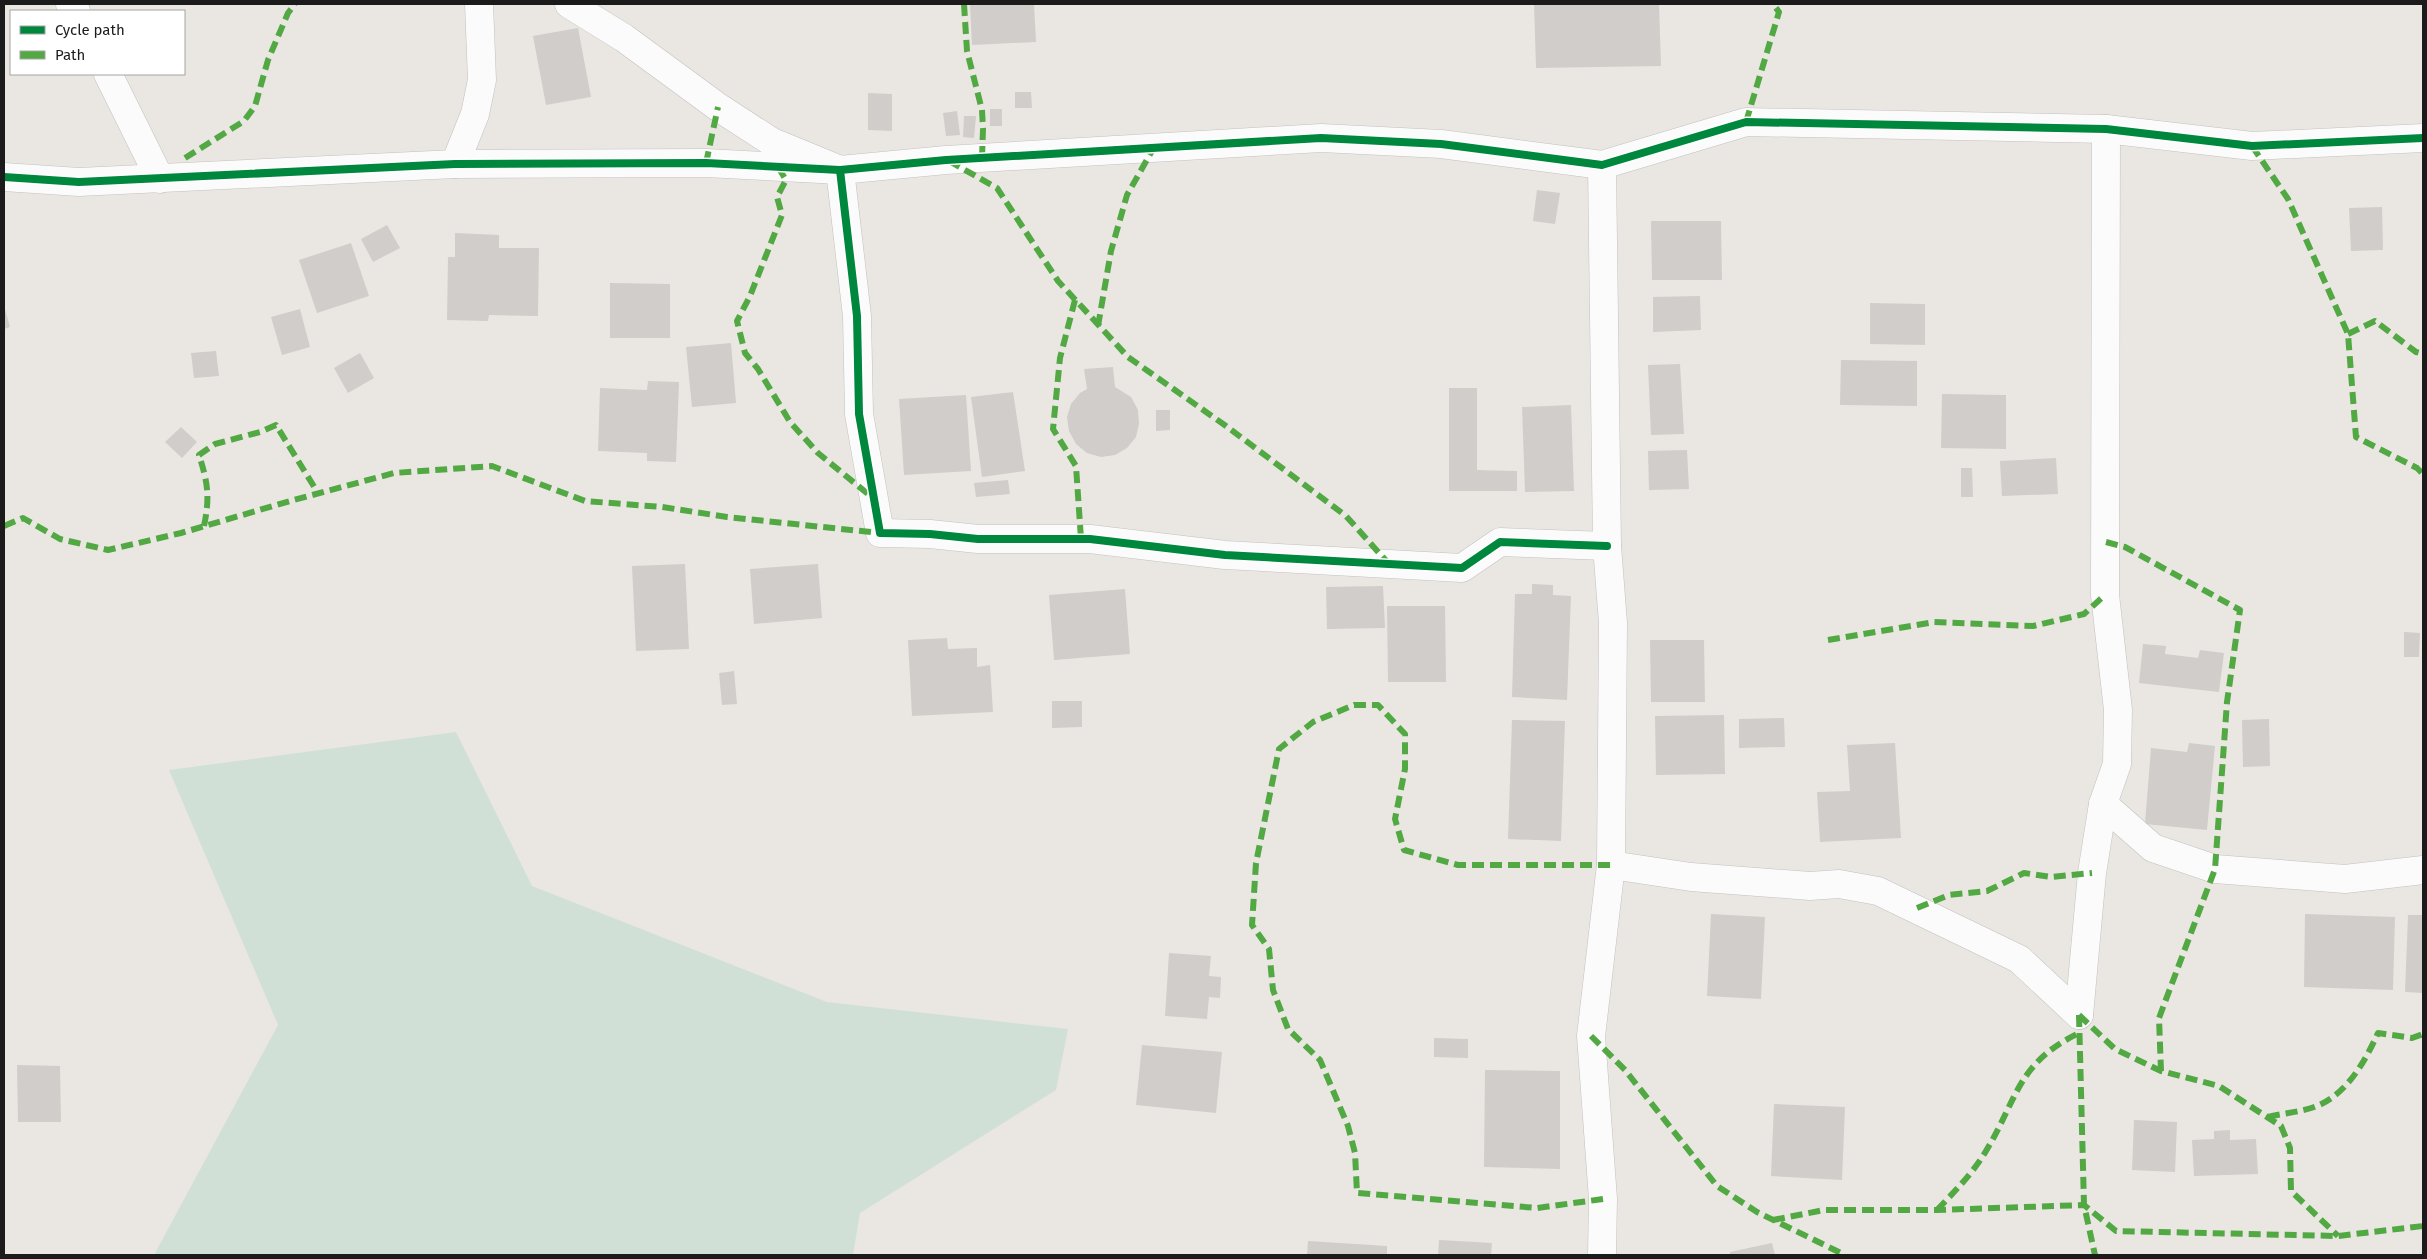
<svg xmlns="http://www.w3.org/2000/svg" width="2427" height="1259" viewBox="0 0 2427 1259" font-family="'Fira Sans',sans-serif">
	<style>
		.wetland { fill: #d1e0d6 }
		.building { fill: #d0cdca }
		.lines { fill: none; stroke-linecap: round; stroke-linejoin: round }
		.minor-casing { stroke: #c2c1bf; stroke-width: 29 }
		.minor { stroke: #fcfbfb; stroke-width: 28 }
		.quiet { stroke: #52a943; stroke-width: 6; stroke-dasharray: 12 6; stroke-linecap: butt }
		.cycleway-casing { stroke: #fff; stroke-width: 11 }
		.cycleway { stroke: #00873e; stroke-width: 8 }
	</style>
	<rect width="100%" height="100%" fill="#eae7e3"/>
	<!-- wetland -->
	<polygon class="wetland" points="456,732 532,886 827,1002 1068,1029 1056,1090 860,1213 853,1255 154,1255 278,1025 169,770"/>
	<!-- building -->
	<g class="building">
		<polygon points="970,4 1034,4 1036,42 972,45"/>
		<polygon points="1534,4 1659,4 1661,66 1536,68"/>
		<polygon points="578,28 591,97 546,105 533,36"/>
		<polygon points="1015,92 1031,92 1032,108 1015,108"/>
		<polygon points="868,93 892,94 892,131 868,130"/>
		<rect x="990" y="109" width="12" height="17"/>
		<polygon points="957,111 960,135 946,136 943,113"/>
		<polygon points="964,116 976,116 974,138 963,137"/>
		<polygon points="1537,190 1560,193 1555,224 1533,221"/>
		<polygon points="2382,207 2383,250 2351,251 2349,208"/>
		<polygon points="1651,221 1721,221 1722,280 1652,280"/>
		<polygon points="387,225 400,248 373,262 361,239"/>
		<polygon points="455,233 499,235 499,248 539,248 538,316 489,315 488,321 447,320 448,257 455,257"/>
		<polygon points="351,243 369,296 317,313 299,260"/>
		<polygon points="610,283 670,284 670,338 610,338"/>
		<polygon points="1700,296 1701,330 1653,332 1653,297"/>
		<polygon points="1870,303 1925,304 1925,345 1870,344"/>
		<polygon points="4,306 10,327 4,329"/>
		<polygon points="300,309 310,347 282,355 271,317"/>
		<polygon points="731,343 736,403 692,407 686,347"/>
		<polygon points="216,351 219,376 194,378 191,353"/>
		<polygon points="360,353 374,378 348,393 334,368"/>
		<polygon points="1841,360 1917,361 1917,406 1840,405"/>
		<polygon points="1680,364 1684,434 1651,435 1648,365"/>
		<polygon points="1113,367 1115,387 1131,397 1138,410 1139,424 1136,437 1127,448 1115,455 1101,457 1087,453 1076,444 1069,431 1067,417 1071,404 1080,393 1087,389 1084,369"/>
		<polygon points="648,381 679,382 676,462 647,461 647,453 598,451 600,388 647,390"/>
		<polygon points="1449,388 1477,388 1477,470 1517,471 1517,491 1449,491"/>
		<polygon points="1013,392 1025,471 982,477 971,397"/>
		<polygon points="1942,394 2006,395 2006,449 1941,448"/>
		<polygon points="966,395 971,471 904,475 899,399"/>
		<polygon points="1571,405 1574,491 1525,492 1522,407"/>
		<polygon points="1156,410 1170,410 1170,430 1156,431"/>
		<polygon points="181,427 197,442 182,458 165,442"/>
		<polygon points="1687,450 1689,489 1649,490 1648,451"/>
		<polygon points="2056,458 2058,494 2002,496 2000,461"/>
		<polygon points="1961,468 1972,468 1973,497 1961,497"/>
		<polygon points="1008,480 1010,494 976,497 974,483"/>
		<polygon points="685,564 689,649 636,651 632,566"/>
		<polygon points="818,564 822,618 754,624 750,569"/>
		<polygon points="1532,584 1553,585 1553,595 1571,596 1567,700 1512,697 1515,594 1532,594"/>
		<polygon points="1383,586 1385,628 1327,629 1326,587"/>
		<polygon points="1125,589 1130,654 1054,660 1049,595"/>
		<polygon points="1387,606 1445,606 1446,682 1388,682"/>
		<polygon points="2404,632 2420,633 2419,657 2404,657"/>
		<polygon points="947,638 948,649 977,648 977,667 990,665 993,712 912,716 908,640"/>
		<polygon points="1650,640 1704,640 1705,702 1651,702"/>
		<polygon points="2143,644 2166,646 2165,654 2198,658 2200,650 2224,653 2219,692 2139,683"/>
		<polygon points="734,671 737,704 722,705 719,673"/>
		<polygon points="1052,701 1082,701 1082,727 1052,728"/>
		<polygon points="1724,715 1725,774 1656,775 1655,716"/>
		<polygon points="1784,718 1785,747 1739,748 1739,719"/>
		<polygon points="2269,719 2270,766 2243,767 2242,720"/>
		<polygon points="1512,720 1565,721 1561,841 1508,839"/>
		<polygon points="1895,743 1901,838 1820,842 1817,792 1850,791 1847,745"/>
		<polygon points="2189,743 2215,746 2207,830 2145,824 2151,748 2187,752"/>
		<polygon points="1711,914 1765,917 1761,999 1707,996"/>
		<polygon points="2305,914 2395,917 2393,990 2304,987"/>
		<polygon points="2408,915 2423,915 2423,993 2405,992"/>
		<polygon points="1169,953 1211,956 1209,976 1221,977 1220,998 1209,997 1207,1019 1165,1016"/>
		<polygon points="1434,1038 1468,1039 1468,1058 1434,1057"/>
		<polygon points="1142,1045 1222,1052 1216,1113 1136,1105"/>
		<polygon points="17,1065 60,1066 61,1122 18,1122"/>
		<polygon points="1485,1070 1560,1071 1560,1169 1484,1167"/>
		<polygon points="1774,1104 1845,1107 1842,1180 1771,1176"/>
		<polygon points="2134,1120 2177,1122 2175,1172 2132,1170"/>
		<polygon points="2230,1130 2230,1140 2256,1139 2258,1174 2194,1176 2192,1140 2214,1139 2214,1131"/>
		<polygon points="1439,1240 1492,1243 1491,1255 1438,1255"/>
		<polygon points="1308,1241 1387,1246 1387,1255 1307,1255"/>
		<polygon points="1772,1243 1775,1255 1730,1255 1730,1252"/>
	</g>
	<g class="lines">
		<!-- minor casing -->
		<g class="minor-casing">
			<g id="minor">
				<polyline points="70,4 76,11"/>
				<polyline points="569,4 624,38 718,107 772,142 840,170 857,316 859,414 880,533 930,534 978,539 1090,539 1225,555 1462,568 1500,542 1607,546"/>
				<polyline points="108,74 160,179"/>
				<polyline points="455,164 475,114 482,80 479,4"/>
				<polyline points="1602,165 1607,546 1613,623 1611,865 1591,1036 1603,1199 1602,1255"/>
				<polyline points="4,177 79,182 455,164 706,163 840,170 946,160 1321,138 1441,144 1602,165 1746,122 2106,129 2252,146 2423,138"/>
				<polyline points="2103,804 2153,848 2215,869 2345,879 2423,870"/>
				<polyline points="1611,865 1691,877 1810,886 1839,884 1878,891 2019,959 2079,1015"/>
				<polyline points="2079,1015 2092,873 2103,804 2117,764 2118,710 2105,595 2106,129"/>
			</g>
		</g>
		<!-- minor -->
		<use href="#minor" class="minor"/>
		<!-- quiet -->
		<g class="quiet">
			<polyline points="964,4 967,51 982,110 983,129 982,158"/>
			<polyline points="1746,122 1779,12 1773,4"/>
			<polyline points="2252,146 2288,199 2348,334 2356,437 2417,468 2423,474"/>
			<polyline points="185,158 244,121 255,106 268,60 288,13 295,4"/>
			<polyline points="949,161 997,188 1058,281 1128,357 1226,426 1346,516 1389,564"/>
			<polyline points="706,163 718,107"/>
			<polyline points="778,167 786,180 777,197 782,215 750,296 737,321 745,353 758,369 790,422 818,453 874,499"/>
			<polyline points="1075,300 1060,358 1053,429 1076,466 1081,539"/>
			<polyline points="1098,326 1111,251 1127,195 1153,149"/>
			<polyline points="2348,334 2375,321 2416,352 2423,354"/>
			<polyline points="4,526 23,518 60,539 108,550 181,533 290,501 394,473 492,466 585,501 662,507 727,517 880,533"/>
			<path d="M204 526C210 497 208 483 199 455L215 444 260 432 276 425 318 493"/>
			<polyline points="2106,542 2125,547 2240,610 2227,702 2215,869 2159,1018 2161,1071"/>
			<polyline points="1828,640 1934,622 2033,626 2084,614 2105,595"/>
			<polyline points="1917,908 1949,895 1987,891 2024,873 2051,877 2092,873"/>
			<polyline points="2079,1015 2115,1049 2161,1071 2219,1086 2281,1126 2290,1148 2291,1191 2338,1236"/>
			<polyline points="2079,1015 2084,1205 2095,1255"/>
			<polyline points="1591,1036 1625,1070 1717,1186 1757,1212 1845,1255"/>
			<path d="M2268 1117C2283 1113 2302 1112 2317 1106 2348 1093 2365 1061 2378 1033L2412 1038 2423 1034"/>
			<polyline points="1603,1199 1537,1208 1357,1193 1355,1153 1348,1126 1320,1060 1288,1029 1273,990 1269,949 1252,925 1256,863 1279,749 1313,722 1354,705 1378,705 1405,734 1405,769 1395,819 1404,850 1458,865 1611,865"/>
			<path d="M1937 1210C1955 1191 1973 1173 1986 1151 2018 1098 2017 1063 2079 1033"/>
			<polyline points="1773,1220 1824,1210 1937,1210 2084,1205 2116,1231 2338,1236 2423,1226"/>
		</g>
		<!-- cycleway casing -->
		<g class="cycleway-casing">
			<g id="cycleway">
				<polyline points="840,170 857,316 859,414 880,533 930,534 978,539 1090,539 1225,555 1462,568 1500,542 1607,546"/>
				<polyline points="4,177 79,182 455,164 706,163 840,170 946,160 1321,138 1441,144 1602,165 1746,122 2106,129 2252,146 2423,138"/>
			</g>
		</g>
		<!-- cycleway -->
		<use href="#cycleway" class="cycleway"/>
	</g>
	<!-- border -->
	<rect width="2427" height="1259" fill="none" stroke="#1b1b1b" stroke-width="10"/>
	<!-- legend -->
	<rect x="10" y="10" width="175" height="65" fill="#ffffff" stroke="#a4a4a4"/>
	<rect x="20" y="26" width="25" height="8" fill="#00873e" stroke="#a4a4a4"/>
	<text x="55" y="35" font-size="15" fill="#1b1b1b">Cycle path</text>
	<rect x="20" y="51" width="25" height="8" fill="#52a943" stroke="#a4a4a4"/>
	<text x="55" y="60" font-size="15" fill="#1b1b1b">Path</text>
</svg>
